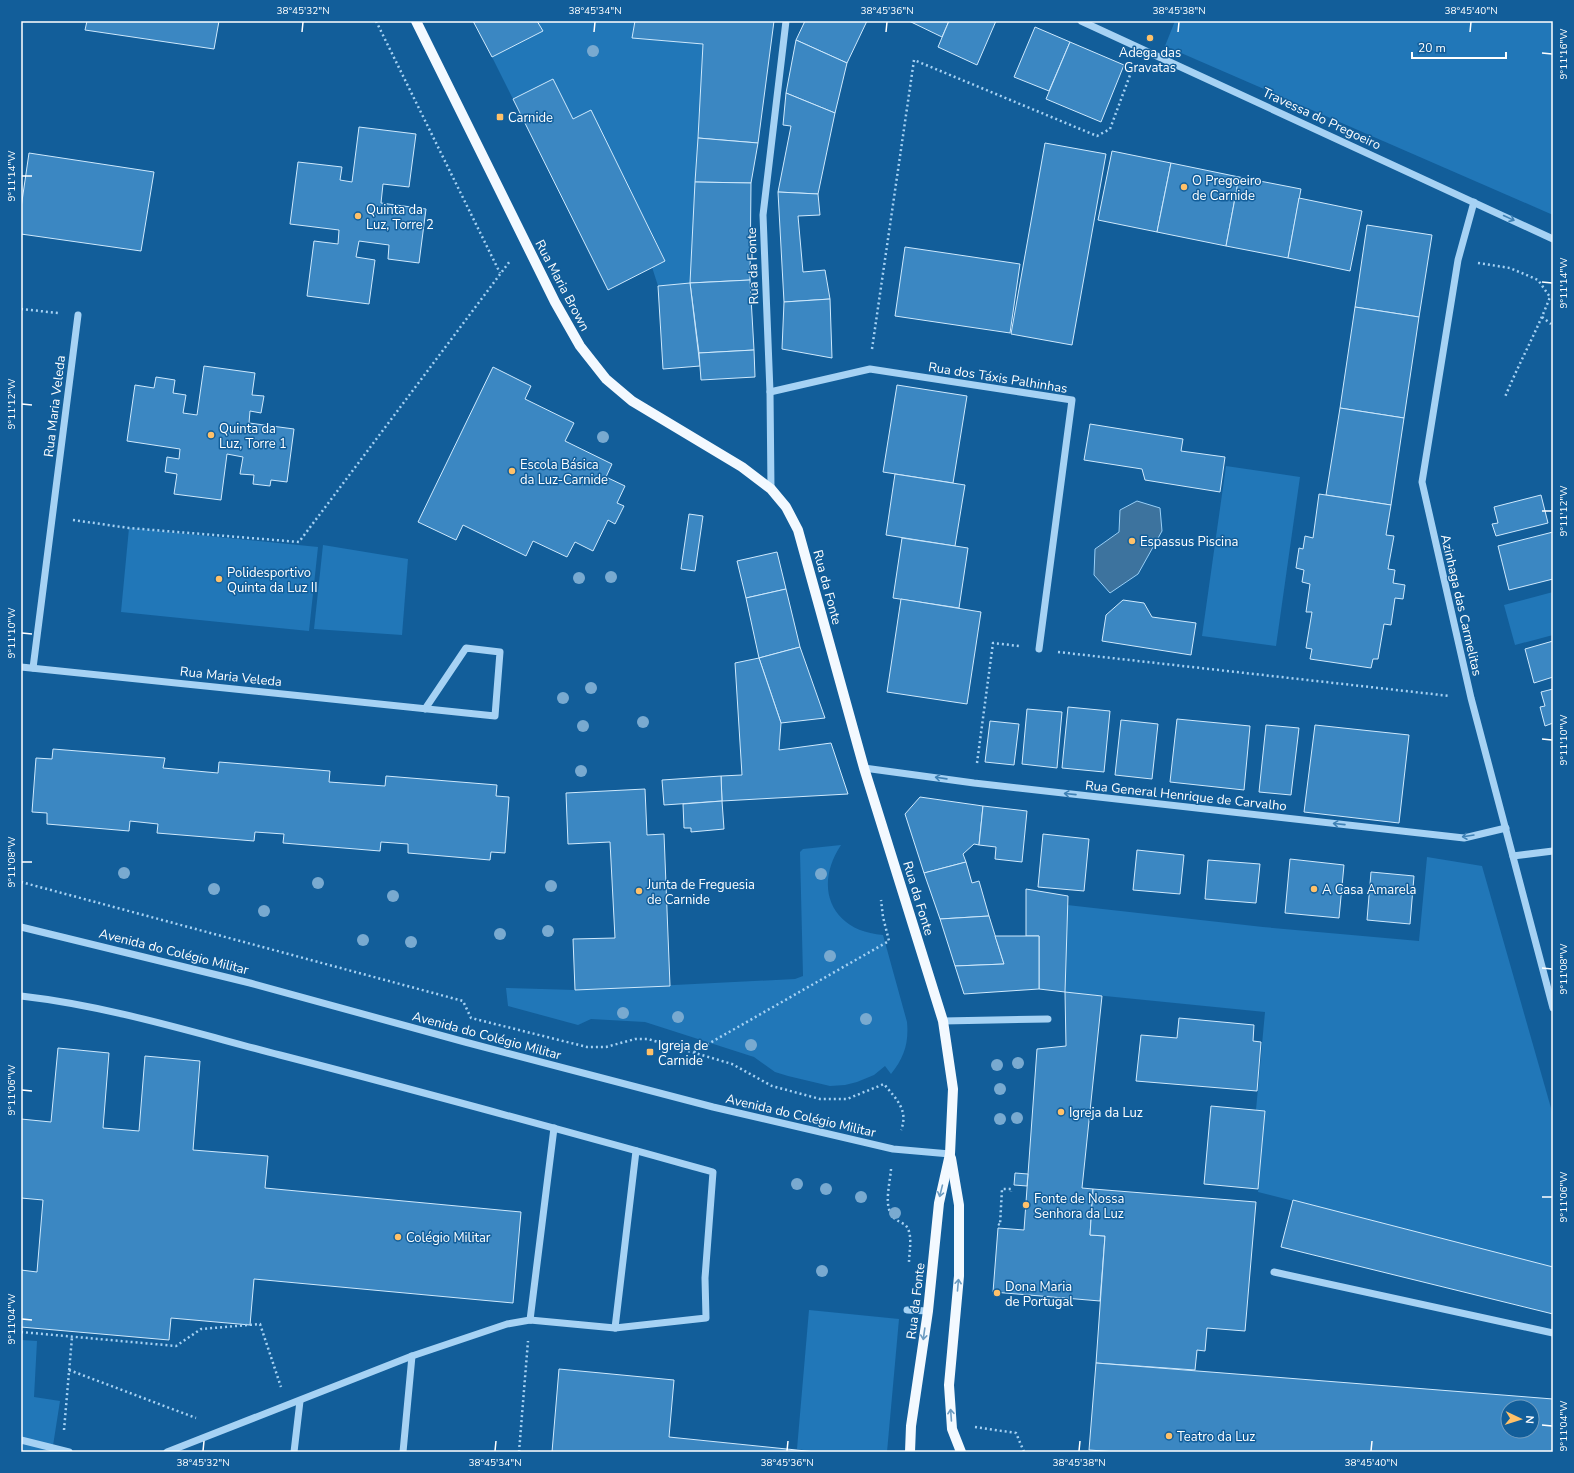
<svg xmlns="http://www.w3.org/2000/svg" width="1574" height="1473" viewBox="0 0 1574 1473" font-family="'Nunito Sans',sans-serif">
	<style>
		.green { fill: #2177b8 }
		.water { fill: #3d739e; stroke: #98cff7 }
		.building { fill: #3b87c2; stroke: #cee9fd; fill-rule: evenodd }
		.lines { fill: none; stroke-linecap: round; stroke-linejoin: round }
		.path { stroke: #a6d2f4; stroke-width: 2.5; stroke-dasharray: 2 3; stroke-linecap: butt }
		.minor { stroke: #a6d2f4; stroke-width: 7 }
		.major { stroke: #f3f9ff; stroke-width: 10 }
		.tree { fill: #79aad0 }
		.oneway { stroke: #3e81b5 }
		.oneway2 { stroke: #6c9cc2 }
		.ticks { fill: none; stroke: #fff; stroke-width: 1.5 }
		.poi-dot { fill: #ffc169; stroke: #125e9a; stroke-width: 1.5 }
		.labels { text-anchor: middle; stroke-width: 3; stroke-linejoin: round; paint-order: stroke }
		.poi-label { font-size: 13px; fill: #fff; stroke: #125e9a; text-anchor: start }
		.street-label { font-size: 13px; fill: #fff; stroke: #125e9a }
		.neatline { fill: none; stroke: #fff; stroke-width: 1.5 }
		.ticks-label { font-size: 10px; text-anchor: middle; fill: #fff }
	</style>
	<rect width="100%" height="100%" fill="#125e9a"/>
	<!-- green -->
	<g class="green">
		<polygon points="537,21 635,21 633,38 703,44 690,283 658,286 652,267 665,260 591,111 573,119 553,79 513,99 492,57 542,31"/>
		<polygon points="1175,21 1553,21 1553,215 1165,46"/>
		<polygon points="1226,466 1300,477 1276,646 1202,636"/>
		<polygon points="129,528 318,547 309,631 121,612"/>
		<polygon points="323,545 408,559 402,635 314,629"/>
		<polygon points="1553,592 1553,635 1515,645 1504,605"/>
		<path d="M841 845C813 887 831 931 883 935L907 1022C909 1043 904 1058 891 1074L885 1066 874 1075 857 1082 845 1085 830 1086 788 1076 775 1072 754 1057 645 1022 591 1019 578 1025 508 1006 506 988 575 990 795 979 803 976 800 852 803 849Z"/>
		<polygon points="1427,857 1482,866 1553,1115 1553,1267 1258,1192 1265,1111 1256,1110 1265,1012 1065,992 1067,905 1263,927 1419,941"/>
		<polygon points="809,1310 899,1319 887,1452 816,1452 797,1449"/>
		<polygon points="21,1340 37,1341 34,1397 60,1401 52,1452 21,1452"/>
	</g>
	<!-- water -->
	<polygon class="water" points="1137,501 1160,508 1162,531 1138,574 1110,593 1094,575 1095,549 1119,532 1120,510"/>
	<!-- building -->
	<g class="building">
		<polygon points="87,21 219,21 214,49 85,30"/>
		<polygon points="473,21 537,21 543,31 492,57"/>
		<polygon points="635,21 774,21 758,143 698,138 703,44 632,38"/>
		<polygon points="805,21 867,21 847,63 796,40"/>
		<polygon points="909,21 949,21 942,37"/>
		<polygon points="949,21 996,21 977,65 938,47"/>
		<polygon points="1035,27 1070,42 1049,91 1014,77"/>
		<polygon points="796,40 847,63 835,113 786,93"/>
		<polygon points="1070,42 1124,65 1101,122 1046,99"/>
		<polygon points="553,79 573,119 591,110 665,261 608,290 513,99"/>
		<polygon points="786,93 835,113 818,194 778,192 791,126 783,125"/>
		<polygon points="359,127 416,134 409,187 383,184 381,203 426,209 419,263 388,259 389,245 359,241 356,257 375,260 369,304 307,296 314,241 338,244 339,230 290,224 298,162 342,167 340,180 352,182"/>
		<polygon points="698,138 758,143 751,183 695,182"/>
		<polygon points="1045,143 1106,154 1072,345 1011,334"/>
		<polygon points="1112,151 1171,163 1157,232 1098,220"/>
		<polygon points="29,153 154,172 141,251 21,234 21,208"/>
		<polygon points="1171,163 1239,177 1226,246 1157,232"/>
		<polygon points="1239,177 1301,189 1288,258 1226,246"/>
		<polygon points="695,182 751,183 750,280 690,283"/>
		<polygon points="778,192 818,194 820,215 798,216 803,272 825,270 830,299 784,302"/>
		<polygon points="1299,198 1362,211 1350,271 1288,258"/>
		<polygon points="1367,225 1432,235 1419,317 1355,307"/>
		<polygon points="905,247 1020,264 1010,333 895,316"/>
		<polygon points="750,280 754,350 699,353 690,283"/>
		<polygon points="690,283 700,366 663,369 658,286"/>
		<polygon points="830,299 832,358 782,349 784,302"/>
		<polygon points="1355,307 1419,317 1404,418 1340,408"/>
		<polygon points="754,350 755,377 701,380 699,353"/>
		<polygon points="204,366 255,373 252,395 264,396 261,413 250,411 249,423 294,429 287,482 271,480 270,486 253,484 254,475 240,474 243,457 227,454 221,500 174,494 177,474 165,472 167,457 179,459 180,449 127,441 135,385 154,388 156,377 175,380 173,393 186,395 183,413 197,415"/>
		<polygon points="493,367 531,386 525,399 574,423 565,441 612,464 606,477 625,486 617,503 624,506 615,524 608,520 593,551 575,542 567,557 533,541 526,556 463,525 456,540 418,522"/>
		<polygon points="897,385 967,396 953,483 883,472"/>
		<polygon points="1340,408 1404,418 1391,505 1326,495"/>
		<polygon points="1090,424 1183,439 1181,451 1225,457 1220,492 1145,480 1142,469 1084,460"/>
		<polygon points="895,474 965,485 955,546 886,535"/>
		<polygon points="1319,494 1391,505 1386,535 1394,536 1388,569 1395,570 1393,583 1405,585 1403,599 1395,598 1391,625 1384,624 1378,659 1373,659 1371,668 1310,659 1312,649 1306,648 1312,612 1306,612 1310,584 1302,582 1304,570 1296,568 1299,548 1303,549 1305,536 1313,538"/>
		<polygon points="1541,495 1548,523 1496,536 1492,524 1498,523 1494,507"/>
		<polygon points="689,514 703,516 695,571 681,569"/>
		<polygon points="1553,532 1553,579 1509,590 1498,546"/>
		<polygon points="902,538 968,548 959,608 893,598"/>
		<polygon points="777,552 786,589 746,598 737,561"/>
		<polygon points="786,589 800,647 759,658 746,598"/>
		<polygon points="901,599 981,612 967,704 887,692"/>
		<polygon points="1123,600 1144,603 1152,617 1196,623 1191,655 1102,641 1106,615"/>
		<polygon points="1553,641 1553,677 1534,683 1525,649"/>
		<polygon points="800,647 825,718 781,723 759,658"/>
		<polygon points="759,658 781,723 779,750 831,743 848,794 722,801 721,776 742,775 735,663"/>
		<polygon points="1553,689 1553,723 1545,726 1540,707 1545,706 1541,692"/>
		<polygon points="1068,707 1110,711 1104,772 1062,768"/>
		<polygon points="1027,709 1062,712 1057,768 1022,764"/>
		<polygon points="1177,719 1250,726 1244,790 1170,782"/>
		<polygon points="1121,720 1158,724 1152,779 1115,775"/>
		<polygon points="990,721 1019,724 1014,765 985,762"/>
		<polygon points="1266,725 1299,728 1291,795 1259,792"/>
		<polygon points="1315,725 1409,735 1399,823 1304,812"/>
		<polygon points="53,749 165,758 163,768 218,773 219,762 330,771 329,782 385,786 386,776 497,785 496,796 509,797 505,853 491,852 490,860 408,853 408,844 381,842 380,851 283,843 284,834 255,832 254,841 157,833 158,824 130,821 129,831 47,824 47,813 32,812 36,758 52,759"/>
		<polygon points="721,776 722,801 664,805 662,780"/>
		<polygon points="645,789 647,835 664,834 670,986 575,990 573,939 615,938 610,842 568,844 566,793"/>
		<polygon points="920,797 983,806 979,845 974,844 963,854 966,862 924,873 905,814"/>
		<polygon points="722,801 724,829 691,832 691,828 684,828 683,804"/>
		<polygon points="983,806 1027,811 1022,862 995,859 996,847 979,845"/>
		<polygon points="1043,834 1089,839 1084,891 1038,887"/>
		<polygon points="1137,850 1184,855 1180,894 1133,890"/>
		<polygon points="1290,859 1344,865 1339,918 1285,913"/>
		<polygon points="1208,860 1260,864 1256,903 1205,899"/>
		<polygon points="966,862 972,883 979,881 989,916 940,919 924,873"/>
		<polygon points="1371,872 1414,876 1410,924 1367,920"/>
		<polygon points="1026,889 1068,896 1065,992 1039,989 1039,936 1026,936"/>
		<polygon points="989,916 1004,964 955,966 940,919"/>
		<polygon points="995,936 1039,936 1039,989 964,994 955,966 1004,964"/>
		<polygon points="1065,992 1102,996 1082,1188 1093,1189 1090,1235 1105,1236 1100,1301 993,1292 998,1228 1024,1230 1037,1049 1066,1046"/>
		<polygon points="1179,1018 1254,1025 1253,1041 1261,1042 1257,1091 1136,1081 1141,1035 1177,1038"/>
		<polygon points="58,1048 109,1053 103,1128 139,1131 145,1056 200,1061 193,1150 268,1156 265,1188 521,1212 513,1303 254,1279 250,1325 171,1318 169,1340 21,1327 21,1270 37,1272 43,1200 21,1198 21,1119 51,1122"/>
		<polygon points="1211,1106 1265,1111 1258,1189 1204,1184"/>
		<polygon points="1015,1173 1028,1174 1027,1186 1014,1185"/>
		<polygon points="1093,1189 1256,1202 1245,1331 1207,1328 1205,1351 1197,1350 1195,1370 1096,1363 1105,1236 1090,1235"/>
		<polygon points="1293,1200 1553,1267 1553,1314 1281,1247"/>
		<path d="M1096 1363 1553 1399V1452H1117L1089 1450ZM1508 1407H1532V1431H1508Z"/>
		<polygon points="559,1369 674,1380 669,1437 816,1452 552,1452"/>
	</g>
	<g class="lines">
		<!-- path -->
		<g class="path">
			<polyline points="376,21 500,273"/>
			<path d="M1478 263 1510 268 1538 280 1550 297C1537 331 1519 363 1505 397"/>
			<polyline points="21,309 58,313"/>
			<polyline points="1542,317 1551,324"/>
			<polyline points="872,349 914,60 1097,136 1110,129 1133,67"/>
			<polyline points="73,520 129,528 299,542 510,261"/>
			<polyline points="1058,652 1450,696"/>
			<polyline points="977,763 993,643 1019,646"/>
			<path d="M21 882 463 1001 471 1018 587 1047H606L635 1039H648L732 1064 772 1086 820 1099H847L884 1084C896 1099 909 1110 901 1130"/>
			<polyline points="694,1052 889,941 883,917 881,900"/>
			<path d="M891 1169C890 1182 885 1201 890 1212 893 1219 898 1221 904 1224 914 1231 909 1252 909 1262"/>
			<polyline points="998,1224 1000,1225 1002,1189 1011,1189 1011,1192"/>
			<polyline points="21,1332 176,1346 201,1329 260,1324 281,1387"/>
			<polyline points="69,1370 196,1418"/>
			<polyline points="975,1427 1016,1433 1024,1452"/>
			<polyline points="64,1430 72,1337"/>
			<polyline points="519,1452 528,1341"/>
		</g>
		<!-- minor -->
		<g class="minor">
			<polyline points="1081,21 1553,239"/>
			<polyline points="1474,202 1458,260 1422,482 1471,698 1553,1008"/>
			<polyline points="770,392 870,369 1072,400 1039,649"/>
			<polyline points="771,489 770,392 763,215 786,21"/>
			<polyline points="21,667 495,716 500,652 466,648 425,709"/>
			<polyline points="33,668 78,315"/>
			<polyline points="864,768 974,783 1464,838 1506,828"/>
			<polyline points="1513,856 1553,851"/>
			<polyline points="21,927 250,983 465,1042 713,1107 893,1149 950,1154"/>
			<path d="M21 996C109 1006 195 1033 280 1055 424 1092 568 1132 713 1172L705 1278 706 1318 615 1328 530 1320 507 1324 412 1356 167 1452"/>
			<polyline points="943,1021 1048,1019"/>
			<polyline points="1274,1272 1553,1333"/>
			<polyline points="907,1310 928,1311"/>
			<polyline points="530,1320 554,1128"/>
			<polyline points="615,1328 636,1151"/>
			<polyline points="21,1440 69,1452"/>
			<polyline points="294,1452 300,1401"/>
			<polyline points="403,1452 412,1356"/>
		</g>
		<!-- major -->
		<g class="major">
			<polyline points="416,21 555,302 580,346 606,379 632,401 742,467 771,489 786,507 798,530 864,768 943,1021 953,1089 950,1154 939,1203 928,1311 911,1426 910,1452"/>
			<polyline points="951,1158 959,1205 959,1276 949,1385 952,1429 961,1452"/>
		</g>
	</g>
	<!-- trees -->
	<g class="tree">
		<circle cx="593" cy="51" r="6"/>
		<circle cx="603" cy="437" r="6"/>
		<circle cx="611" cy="577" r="6"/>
		<circle cx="579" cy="578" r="6"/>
		<circle cx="591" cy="688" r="6"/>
		<circle cx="563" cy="698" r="6"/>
		<circle cx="643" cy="722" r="6"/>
		<circle cx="583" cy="726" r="6"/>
		<circle cx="581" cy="771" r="6"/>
		<circle cx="124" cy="873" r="6"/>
		<circle cx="821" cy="874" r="6"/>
		<circle cx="318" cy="883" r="6"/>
		<circle cx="551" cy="886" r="6"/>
		<circle cx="214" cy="889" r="6"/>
		<circle cx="393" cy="896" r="6"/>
		<circle cx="264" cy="911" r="6"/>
		<circle cx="548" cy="931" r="6"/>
		<circle cx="500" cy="934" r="6"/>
		<circle cx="363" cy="940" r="6"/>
		<circle cx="411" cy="942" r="6"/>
		<circle cx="830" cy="956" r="6"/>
		<circle cx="623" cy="1013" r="6"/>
		<circle cx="678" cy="1017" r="6"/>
		<circle cx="866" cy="1019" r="6"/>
		<circle cx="751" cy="1045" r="6"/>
		<circle cx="1018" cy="1063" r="6"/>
		<circle cx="997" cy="1065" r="6"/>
		<circle cx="1000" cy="1089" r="6"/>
		<circle cx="1017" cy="1118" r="6"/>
		<circle cx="1000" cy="1119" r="6"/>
		<circle cx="797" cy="1184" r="6"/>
		<circle cx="826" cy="1189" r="6"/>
		<circle cx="861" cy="1197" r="6"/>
		<circle cx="895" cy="1213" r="6"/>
		<circle cx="822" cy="1271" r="6"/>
	</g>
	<!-- one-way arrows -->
	<defs><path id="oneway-shaft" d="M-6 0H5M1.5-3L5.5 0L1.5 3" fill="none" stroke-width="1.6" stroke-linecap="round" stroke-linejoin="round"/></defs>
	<g class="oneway">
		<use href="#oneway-shaft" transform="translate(1509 218) rotate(25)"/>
		<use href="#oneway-shaft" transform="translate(941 778) rotate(-172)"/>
		<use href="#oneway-shaft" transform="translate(1070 794) rotate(-174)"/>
		<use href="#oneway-shaft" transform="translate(1339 824) rotate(-174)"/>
		<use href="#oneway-shaft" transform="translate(1468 836) rotate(171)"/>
	</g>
	<g class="oneway2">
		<use href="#oneway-shaft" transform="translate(941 1191) rotate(104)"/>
		<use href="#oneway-shaft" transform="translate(958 1285) rotate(-85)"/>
		<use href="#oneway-shaft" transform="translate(924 1334) rotate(98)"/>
		<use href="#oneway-shaft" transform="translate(951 1415) rotate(-94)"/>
	</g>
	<!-- ticks -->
	<path class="ticks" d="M302 32 303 22M594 32 595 22M886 32 887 22M1178 32 1179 22M1470 32 1471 22M1542 53 1552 54M22 176H32M1542 282 1552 283M22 404 32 405M1542 511H1552M22 633 32 634M1542 739 1552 740M22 862H32M1542 968 1552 969M22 1090 32 1091M1542 1197H1552M22 1319 32 1320M1542 1425 1552 1426M203 1451 204 1441M495 1451 496 1441M787 1451 788 1441M1079 1451 1080 1441M1371 1451 1372 1441"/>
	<!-- markers -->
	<g class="poi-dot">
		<circle cx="1150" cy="38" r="4"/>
		<rect x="496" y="113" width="8" height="8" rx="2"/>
		<circle cx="1184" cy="187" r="4"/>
		<circle cx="358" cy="216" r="4"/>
		<circle cx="211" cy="435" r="4"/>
		<circle cx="512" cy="471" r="4"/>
		<circle cx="1132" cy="541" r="4"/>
		<circle cx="219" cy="579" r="4"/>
		<circle cx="1314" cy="889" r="4"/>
		<circle cx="639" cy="891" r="4"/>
		<rect x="646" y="1048" width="8" height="8" rx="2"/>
		<circle cx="1061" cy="1112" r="4"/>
		<circle cx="1026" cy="1205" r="4"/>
		<circle cx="398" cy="1237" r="4"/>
		<circle cx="997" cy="1293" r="4"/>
		<circle cx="1169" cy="1436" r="4"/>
	</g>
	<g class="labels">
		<!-- poi labels -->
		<g class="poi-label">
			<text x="1150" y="57" text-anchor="middle">Adega das<tspan x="1150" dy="15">Gravatas</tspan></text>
			<text x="508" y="122">Carnide</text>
			<text x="1192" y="185">O Pregoeiro<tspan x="1192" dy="15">de Carnide</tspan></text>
			<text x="366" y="214">Quinta da<tspan x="366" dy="15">Luz, Torre 2</tspan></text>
			<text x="219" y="433">Quinta da<tspan x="219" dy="15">Luz, Torre 1</tspan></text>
			<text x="520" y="469">Escola Básica<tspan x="520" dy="15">da Luz-Carnide</tspan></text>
			<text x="1140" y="546">Espassus Piscina</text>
			<text x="227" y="577">Polidesportivo<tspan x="227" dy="15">Quinta da Luz II</tspan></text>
			<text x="647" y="889">Junta de Freguesia<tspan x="647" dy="15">de Carnide</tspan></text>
			<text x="1322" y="894">A Casa Amarela</text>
			<text x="658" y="1050">Igreja de<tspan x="658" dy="15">Carnide</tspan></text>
			<text x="1069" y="1117">Igreja da Luz</text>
			<text x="1034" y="1203">Fonte de Nossa<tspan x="1034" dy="15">Senhora da Luz</tspan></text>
			<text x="406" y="1242">Colégio Militar</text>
			<text x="1005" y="1291">Dona Maria<tspan x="1005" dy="15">de Portugal</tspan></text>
			<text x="1177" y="1441">Teatro da Luz</text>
		</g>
		<!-- street labels -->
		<g class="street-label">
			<text transform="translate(1322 118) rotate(25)" y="5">Travessa do Pregoeiro</text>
			<text transform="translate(752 266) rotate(-92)" y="5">Rua da Fonte</text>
			<text transform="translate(563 285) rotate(62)" y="5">Rua Maria Brown</text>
			<text transform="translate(998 377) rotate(9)" y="5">Rua dos Táxis Palhinhas</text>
			<text transform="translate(54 406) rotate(-83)" y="5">Rua Maria Veleda</text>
			<text transform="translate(828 587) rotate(75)" y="5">Rua da Fonte</text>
			<text transform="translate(1462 605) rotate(77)" y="5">Azinhaga das Carmelitas</text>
			<text transform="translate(231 676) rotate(6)" y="5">Rua Maria Veleda</text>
			<text transform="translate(1186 795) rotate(6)" y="5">Rua General Henrique de Carvalho</text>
			<text transform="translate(919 898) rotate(73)" y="5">Rua da Fonte</text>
			<text transform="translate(174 951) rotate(14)" y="5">Avenida do Colégio Militar</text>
			<text transform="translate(487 1035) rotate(15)" y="5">Avenida do Colégio Militar</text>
			<text transform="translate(801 1115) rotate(13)" y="5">Avenida do Colégio Militar</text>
			<text transform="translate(915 1301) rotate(-83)" y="5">Rua da Fonte</text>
		</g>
	</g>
	<!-- border -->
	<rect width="1574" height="1473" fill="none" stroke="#125e9a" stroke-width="44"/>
	<!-- north arrow -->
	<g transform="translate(1520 1419) rotate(94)"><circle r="19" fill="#125e9a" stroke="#719ec2"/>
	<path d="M0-3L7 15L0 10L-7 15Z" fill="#ffc169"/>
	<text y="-6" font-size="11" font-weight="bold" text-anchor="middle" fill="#ffffff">N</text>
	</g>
	<!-- scale -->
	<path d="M1412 52v6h94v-6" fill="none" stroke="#ffffff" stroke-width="2"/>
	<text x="1418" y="52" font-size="12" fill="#ffffff" stroke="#125e9a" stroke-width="3" paint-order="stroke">20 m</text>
	<rect x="22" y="22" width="1530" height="1429" class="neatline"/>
	<g class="ticks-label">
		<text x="303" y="14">38°45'32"N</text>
		<text x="595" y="14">38°45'34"N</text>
		<text x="887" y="14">38°45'36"N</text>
		<text x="1179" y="14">38°45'38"N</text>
		<text x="1471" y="14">38°45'40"N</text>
		<text transform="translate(1563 54) rotate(-90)" y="4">9°11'16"W</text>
		<text transform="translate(11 176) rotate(-90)" y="4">9°11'14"W</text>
		<text transform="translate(1563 283) rotate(-90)" y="4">9°11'14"W</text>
		<text transform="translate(11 404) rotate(-90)" y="4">9°11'12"W</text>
		<text transform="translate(1563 511) rotate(-90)" y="4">9°11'12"W</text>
		<text transform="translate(11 633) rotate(-90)" y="4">9°11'10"W</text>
		<text transform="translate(1563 740) rotate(-90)" y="4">9°11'10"W</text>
		<text transform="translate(11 862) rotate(-90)" y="4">9°11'08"W</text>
		<text transform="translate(1563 969) rotate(-90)" y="4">9°11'08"W</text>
		<text transform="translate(11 1090) rotate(-90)" y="4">9°11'06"W</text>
		<text transform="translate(1563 1197) rotate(-90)" y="4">9°11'06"W</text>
		<text transform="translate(11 1319) rotate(-90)" y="4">9°11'04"W</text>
		<text transform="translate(1563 1426) rotate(-90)" y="4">9°11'04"W</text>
		<text x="203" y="1466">38°45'32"N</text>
		<text x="495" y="1466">38°45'34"N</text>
		<text x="787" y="1466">38°45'36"N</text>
		<text x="1079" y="1466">38°45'38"N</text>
		<text x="1371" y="1466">38°45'40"N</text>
	</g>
</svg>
